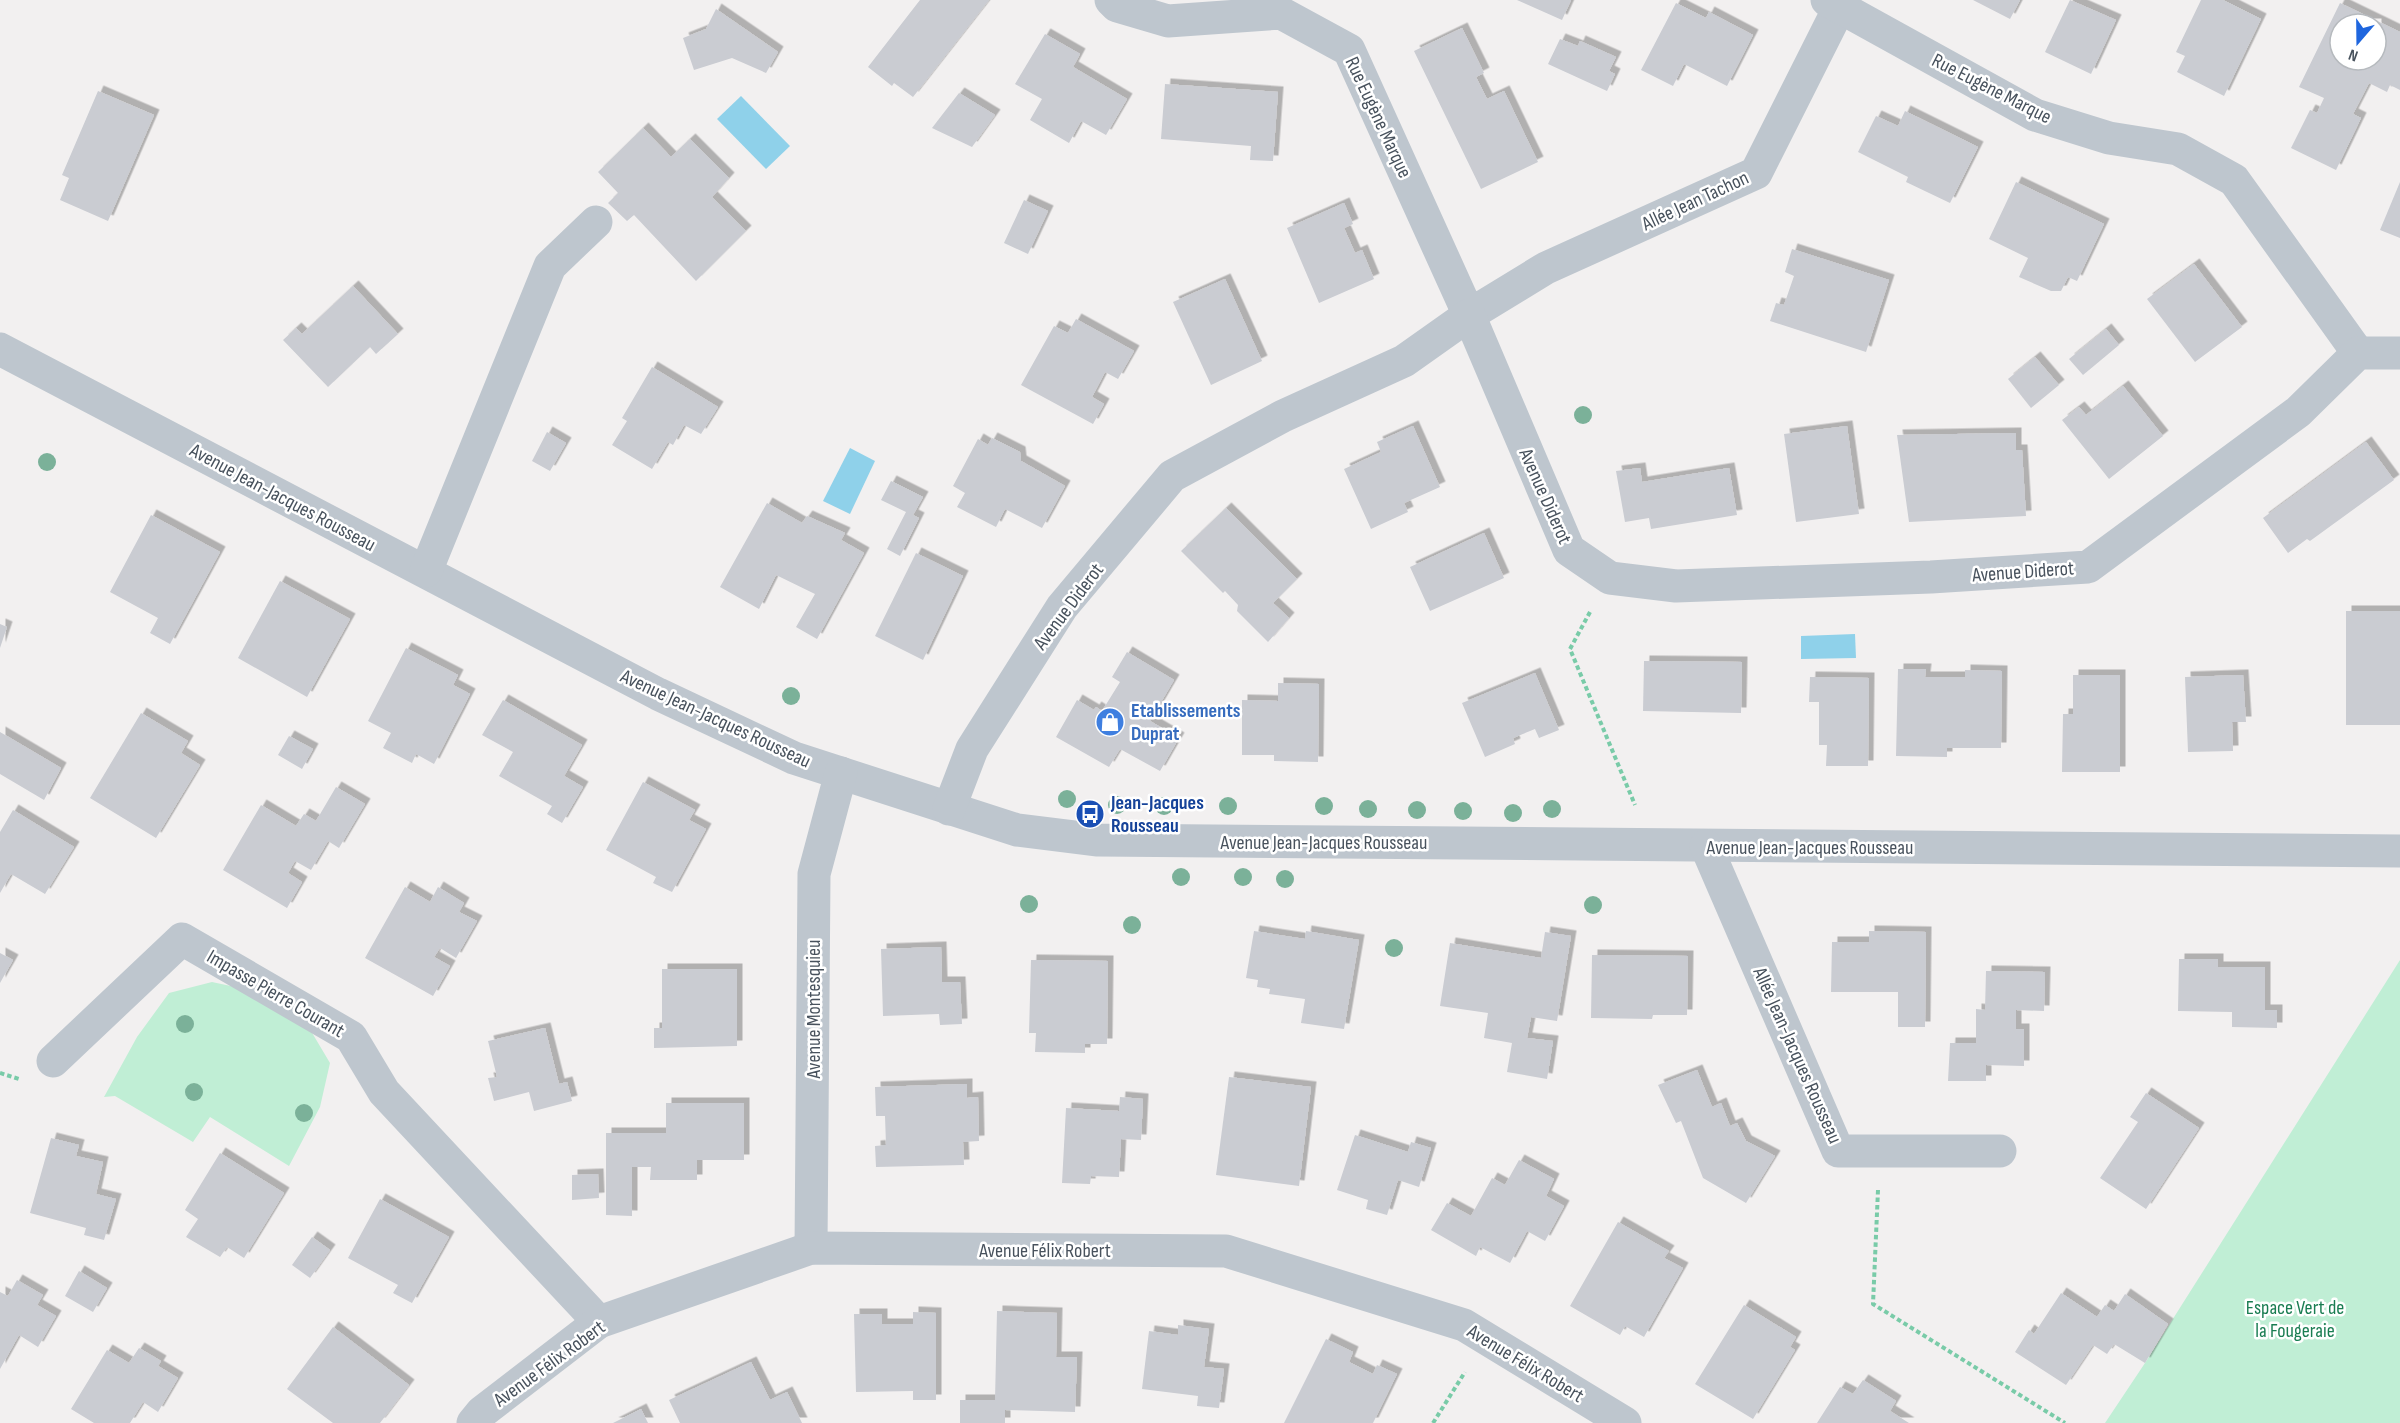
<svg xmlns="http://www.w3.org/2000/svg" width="2400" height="1423" viewBox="0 0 2400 1423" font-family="'Sofia Sans Condensed',sans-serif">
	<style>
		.green { fill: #c0eed5 }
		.water { fill: #8fd1ea }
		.building { fill: #caccd2; fill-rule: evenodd; filter: url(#shadow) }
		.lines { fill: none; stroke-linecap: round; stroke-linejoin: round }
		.path { stroke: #79cba8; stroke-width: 4; stroke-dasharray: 4.5 3; stroke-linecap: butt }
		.minor { stroke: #bec6ce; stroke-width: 33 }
		.tree { fill: #7bb199 }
		.labels { text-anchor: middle; stroke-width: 5; stroke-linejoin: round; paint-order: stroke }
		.street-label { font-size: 20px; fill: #48525d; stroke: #fff }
		.shop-label { font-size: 20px; font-weight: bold; fill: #366cbe; stroke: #fff; text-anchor: start }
		.transit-label { font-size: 20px; font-weight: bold; fill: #164399; stroke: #fff; text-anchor: start }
		.park-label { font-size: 20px; fill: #1a7d52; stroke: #fff }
	</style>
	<defs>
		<filter id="shadow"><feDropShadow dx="5.5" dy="-5.5" stdDeviation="0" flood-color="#0004"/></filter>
	</defs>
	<rect width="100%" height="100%" fill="#f2f0f0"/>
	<!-- green -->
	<g class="green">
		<polygon points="2400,960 2400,1423 2105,1423 2145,1363"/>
		<polygon points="212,982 254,991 308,1026 330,1063 320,1107 289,1166 210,1117 193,1142 115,1096 104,1097 137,1037 169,993"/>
	</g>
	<!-- water -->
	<g class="water">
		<polygon points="741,96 790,146 766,169 717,119"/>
		<polygon points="850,448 875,461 850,514 823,501"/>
		<polygon points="1855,634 1856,658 1801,659 1801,636"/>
	</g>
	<!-- building -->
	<g class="building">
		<polygon points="920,0 989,0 913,97 894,83 892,86 868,67"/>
		<polygon points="1517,0 1571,0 1562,20"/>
		<polygon points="1973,0 2020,0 2010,19"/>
		<polygon points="2070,0 2116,20 2091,74 2045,52"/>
		<polygon points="2201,0 2223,0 2261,19 2224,96 2177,72 2185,56 2176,52"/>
		<polygon points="1676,3 1706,18 1709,12 1753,35 1727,86 1684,64 1673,86 1641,70"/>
		<path d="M2340 3 2400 32V90L2390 85 2387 92 2369 83 2353 114 2361 118 2336 170 2291 148 2310 110 2317 113 2324 98 2299 87ZM2340 24H2376V60H2340Z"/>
		<polygon points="716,9 778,52 766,73 732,58 694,70 683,38 706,29"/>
		<polygon points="1462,28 1484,73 1476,77 1487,99 1504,91 1538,162 1481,189 1414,51"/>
		<polygon points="1045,34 1080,54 1073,67 1127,99 1106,135 1081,121 1069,143 1030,120 1042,99 1015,84"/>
		<polygon points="1560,39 1578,46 1580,41 1616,57 1609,71 1615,74 1607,91 1548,64"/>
		<polygon points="1165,84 1278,92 1273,161 1250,160 1251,146 1161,139"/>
		<polygon points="98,91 154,115 108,221 60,200 69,178 62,175"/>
		<polygon points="959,93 995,115 972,147 932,128"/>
		<polygon points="1905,111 1978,147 1950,203 1906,182 1908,177 1858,152 1876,116 1898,126"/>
		<polygon points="643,128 671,157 690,139 729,178 712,197 746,231 696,281 634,215 627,221 608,203 618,193 598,172"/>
		<polygon points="2016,182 2104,224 2077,281 2068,277 2061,291 2051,291 2019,277 2028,258 1989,239"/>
		<polygon points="2400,182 2400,238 2380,230"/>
		<polygon points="1024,200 1048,211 1028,254 1004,243"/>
		<polygon points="1344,203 1353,224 1344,228 1355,253 1362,250 1374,279 1319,303 1287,228"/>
		<polygon points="1792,249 1889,280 1866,352 1770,321 1776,303 1784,305 1794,276 1785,272"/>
		<polygon points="2194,264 2242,327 2195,362 2147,299"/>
		<polygon points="1225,279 1262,361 1211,385 1173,302"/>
		<polygon points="353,286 398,334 376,354 370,347 328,387 283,340 296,328 302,334"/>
		<polygon points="1076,319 1134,351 1118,379 1105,372 1092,397 1104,404 1093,424 1021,385 1054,326 1068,333"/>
		<polygon points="2106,329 2119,345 2083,375 2069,359"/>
		<polygon points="2035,357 2059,385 2031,408 2008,379"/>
		<polygon points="652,367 718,407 701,434 684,425 673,445 668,442 652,469 612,445 627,421 622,418"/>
		<polygon points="2123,386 2163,436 2109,479 2062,420 2079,407 2086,415"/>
		<polygon points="1413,426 1440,487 1404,503 1408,512 1371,529 1344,469 1381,452 1377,442"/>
		<polygon points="1847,426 1859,514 1796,522 1784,434"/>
		<polygon points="547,432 566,443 550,471 532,461"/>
		<polygon points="2016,433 2016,450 2022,450 2026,516 1909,522 1897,435"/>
		<polygon points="992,438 1020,452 1021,461 1065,486 1042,528 1005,509 996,527 957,507 965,493 953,486 978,439 988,445"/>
		<polygon points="2366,442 2394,480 2310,541 2307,539 2288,553 2263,518"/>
		<polygon points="1640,468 1642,482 1729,468 1737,515 1651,529 1649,518 1625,522 1616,471"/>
		<polygon points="891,481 923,497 913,515 919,518 900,556 887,549 906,512 881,500"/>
		<polygon points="767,503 802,523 807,516 845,533 841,540 864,553 817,639 796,627 815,594 776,575 759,609 720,587"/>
		<polygon points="1226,508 1297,579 1273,603 1289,618 1268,642 1237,611 1238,605 1225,591 1223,593 1181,551"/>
		<polygon points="151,515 220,552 170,644 150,633 158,618 110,592"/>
		<polygon points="1484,533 1504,578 1430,611 1410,567"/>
		<polygon points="916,553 963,576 923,660 875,636"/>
		<polygon points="280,581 350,619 307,697 238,658"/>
		<rect x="2346" y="611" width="54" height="114"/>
		<polygon points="0,624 7,627 0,648"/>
		<polygon points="406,648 458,675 453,685 470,694 434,764 416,754 412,763 383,748 391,733 368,721"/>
		<polygon points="1127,652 1174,680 1150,721 1179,738 1160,771 1120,749 1109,767 1056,737 1077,700 1094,710 1096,707 1102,711 1120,682 1112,677"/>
		<polygon points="1644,661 1742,662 1741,713 1643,711"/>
		<polygon points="1898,669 1926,669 1925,677 1965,677 1965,670 2002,671 2001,748 1947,748 1947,757 1896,756"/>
		<polygon points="1535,673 1559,730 1539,738 1535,729 1513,738 1515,744 1485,757 1462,703"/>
		<polygon points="2073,675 2120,675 2120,772 2062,772 2063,714 2073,714"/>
		<polygon points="2243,675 2246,722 2232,722 2233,751 2188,752 2185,677"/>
		<polygon points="1810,677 1869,678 1868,766 1826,766 1827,745 1819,745 1819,702 1809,702"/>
		<polygon points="1278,683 1319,684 1318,762 1274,761 1274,755 1242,755 1242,700 1278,701"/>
		<polygon points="503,700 582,745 564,776 583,787 562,823 547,814 552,806 499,776 513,752 482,735"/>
		<polygon points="141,713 188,741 181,753 200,765 156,838 90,798"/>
		<polygon points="0,732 61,768 44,800 0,774"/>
		<polygon points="289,736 313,749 302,769 278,755"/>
		<polygon points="643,782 695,810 689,820 706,829 672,892 653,883 656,877 606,850"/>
		<polygon points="336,787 365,804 339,848 328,841 311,870 295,861 288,873 302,882 287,908 223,870 261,805 296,826 304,814 316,821"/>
		<polygon points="13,810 74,847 45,894 11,874 0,893 0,832"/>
		<polygon points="405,887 430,902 438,887 464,903 459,912 477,921 456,958 440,948 434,957 450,966 433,996 365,958"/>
		<polygon points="1254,931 1305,939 1306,931 1359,940 1344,1029 1301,1023 1305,999 1269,994 1270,989 1257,987 1258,980 1246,978"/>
		<polygon points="1869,931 1926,932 1925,1027 1898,1027 1898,992 1831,992 1832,942 1869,942"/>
		<polygon points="1545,932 1571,936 1557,1021 1531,1017 1527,1038 1553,1041 1547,1079 1507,1072 1512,1043 1484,1038 1488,1013 1440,1006 1450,943 1541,958"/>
		<polygon points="941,947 942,982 960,982 962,1024 940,1025 939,1014 883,1016 881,949"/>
		<polygon points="0,953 13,960 0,983"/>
		<polygon points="1592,955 1688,956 1687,1015 1653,1015 1652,1019 1591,1018"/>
		<polygon points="2179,959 2218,959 2218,967 2265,967 2265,1010 2277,1010 2277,1028 2232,1027 2232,1012 2178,1011"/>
		<polygon points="1031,960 1108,961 1107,1044 1085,1044 1085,1053 1035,1052 1036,1033 1029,1033"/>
		<polygon points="662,969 737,969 737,1046 654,1048 654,1028 662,1028"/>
		<polygon points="1986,971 2045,972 2044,1011 2016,1010 2016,1029 2024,1029 2024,1066 1986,1065 1986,1081 1948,1081 1950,1043 1976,1043 1976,1009 1985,1010"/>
		<polygon points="545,1028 559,1084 567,1082 572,1101 534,1111 529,1092 494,1101 488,1078 497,1077 488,1041"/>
		<polygon points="1697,1070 1712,1107 1721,1103 1730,1126 1737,1123 1746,1141 1775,1156 1746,1203 1703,1178 1681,1121 1676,1123 1658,1085"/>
		<polygon points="1229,1077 1311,1087 1299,1186 1216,1175"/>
		<polygon points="967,1084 967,1098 978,1097 979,1141 963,1142 964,1165 876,1167 875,1146 886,1145 885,1116 876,1116 875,1087"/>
		<polygon points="2146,1093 2199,1128 2146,1209 2100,1178 2138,1122 2130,1117"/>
		<polygon points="1120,1097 1143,1099 1141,1140 1121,1139 1119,1177 1091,1176 1090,1184 1062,1183 1066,1108 1119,1111"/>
		<polygon points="666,1103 744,1103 744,1160 697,1160 697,1180 650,1180 651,1167 632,1167 632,1216 606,1215 606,1133 666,1133"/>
		<polygon points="1355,1135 1408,1152 1411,1142 1431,1148 1419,1187 1398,1180 1387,1215 1366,1209 1368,1200 1337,1190"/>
		<polygon points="51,1138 79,1145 76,1156 103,1162 96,1194 116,1199 104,1240 84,1235 86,1228 30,1213"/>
		<polygon points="220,1153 284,1193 244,1258 227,1247 220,1257 186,1237 198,1219 185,1210"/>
		<polygon points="1519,1160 1554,1179 1546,1196 1564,1206 1545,1241 1527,1231 1510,1263 1480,1247 1476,1256 1431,1230 1447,1203 1471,1216 1492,1178 1505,1185"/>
		<polygon points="598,1174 599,1198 572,1200 572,1175"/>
		<polygon points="380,1199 449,1237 412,1303 393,1293 398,1285 348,1258"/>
		<polygon points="1618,1222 1669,1251 1664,1258 1683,1268 1644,1337 1625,1326 1620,1335 1570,1306"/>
		<polygon points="312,1237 330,1250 310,1278 292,1265"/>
		<polygon points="79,1271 107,1288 93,1312 65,1296"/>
		<polygon points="17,1280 43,1295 37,1305 56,1316 38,1347 19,1335 0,1369 0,1292 8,1296"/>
		<polygon points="2061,1293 2097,1317 2105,1305 2114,1311 2125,1294 2168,1324 2145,1363 2114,1344 2107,1354 2093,1345 2066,1385 2015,1352 2029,1330 2034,1334"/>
		<polygon points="1744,1305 1796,1337 1790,1347 1795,1350 1753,1419 1695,1384"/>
		<polygon points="997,1311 1057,1313 1056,1357 1077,1357 1075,1412 1005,1410 1005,1423 960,1423 960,1400 995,1400"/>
		<polygon points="913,1312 936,1313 936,1400 913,1400 913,1391 856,1392 854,1314 882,1314 882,1324 913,1324"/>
		<polygon points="1178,1325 1209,1329 1204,1367 1224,1369 1219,1408 1197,1406 1198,1396 1142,1389 1149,1331 1178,1335"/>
		<polygon points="333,1327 409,1385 380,1423 333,1423 287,1389"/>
		<polygon points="1326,1339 1353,1352 1349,1362 1373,1374 1377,1365 1397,1374 1373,1423 1284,1423"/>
		<polygon points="139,1348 161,1361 158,1366 178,1378 158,1412 143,1402 130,1423 94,1423 71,1409 107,1350 129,1363"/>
		<polygon points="751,1362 770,1400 787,1392 802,1423 680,1423 669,1400"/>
		<polygon points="1863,1380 1896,1401 1890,1411 1909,1423 1817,1423 1840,1387 1853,1394"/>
		<polygon points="641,1409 648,1423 613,1423"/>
	</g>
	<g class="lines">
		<!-- path -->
		<g class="path">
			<polyline points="1590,612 1570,649 1635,805"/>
			<polyline points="0,1073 19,1079"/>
			<polyline points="1878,1190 1873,1304 2065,1423"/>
			<polyline points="1433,1423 1465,1372"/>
		</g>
		<!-- minor -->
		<g class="minor">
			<polyline points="1111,0 1117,6 1168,21 1281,13 1349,50 1469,315 1546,268 1756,173 1843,0"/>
			<polyline points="1827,0 2035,115 2109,138 2178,149 2234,180 2358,353"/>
			<polyline points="0,349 658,694 794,758 1017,830 1098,840 2400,851"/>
			<polyline points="426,571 550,266 596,222"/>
			<polyline points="949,809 972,749 1062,607 1172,476 1283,416 1404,361 1469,315 1569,550 1610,578 1676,586 1931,577 2088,567 2298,412 2358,353 2400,353"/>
			<polyline points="1706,846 1838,1151 2000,1151"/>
			<polyline points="53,1061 182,939 351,1037 384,1092 599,1322"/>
			<polyline points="811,1248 814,874 841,773"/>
			<polyline points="473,1423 482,1412 599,1322 811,1248 1226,1251 1464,1325 1625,1423"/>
		</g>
	</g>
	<!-- trees -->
	<g class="tree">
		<circle cx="1583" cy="415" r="9"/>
		<circle cx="47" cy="462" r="9"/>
		<circle cx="791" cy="696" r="9"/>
		<circle cx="1067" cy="799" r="9"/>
		<circle cx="1117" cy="805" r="9"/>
		<circle cx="1164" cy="806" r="9"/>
		<circle cx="1228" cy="806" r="9"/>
		<circle cx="1324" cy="806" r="9"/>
		<circle cx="1368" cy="809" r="9"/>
		<circle cx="1552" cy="809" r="9"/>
		<circle cx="1417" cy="810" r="9"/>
		<circle cx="1463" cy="811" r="9"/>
		<circle cx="1513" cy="813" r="9"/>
		<circle cx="1181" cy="877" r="9"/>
		<circle cx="1243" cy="877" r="9"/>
		<circle cx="1285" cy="879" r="9"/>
		<circle cx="1029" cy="904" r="9"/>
		<circle cx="1593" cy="905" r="9"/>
		<circle cx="1132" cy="925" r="9"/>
		<circle cx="1394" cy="948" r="9"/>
		<circle cx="185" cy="1024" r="9"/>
		<circle cx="194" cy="1092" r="9"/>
		<circle cx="304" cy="1113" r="9"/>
	</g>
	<!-- icons -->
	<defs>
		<g id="shop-disc" transform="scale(1.5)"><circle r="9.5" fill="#3f7fe0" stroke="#fff"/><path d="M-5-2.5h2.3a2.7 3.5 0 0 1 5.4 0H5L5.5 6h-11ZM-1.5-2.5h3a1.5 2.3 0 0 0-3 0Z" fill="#fff"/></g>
		<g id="bus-disc" transform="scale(1.5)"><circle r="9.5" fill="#1a4fb4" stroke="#fff"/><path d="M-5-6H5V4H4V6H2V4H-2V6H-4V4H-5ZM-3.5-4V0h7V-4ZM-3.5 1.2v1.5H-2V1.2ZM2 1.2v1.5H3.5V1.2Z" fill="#fff"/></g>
	</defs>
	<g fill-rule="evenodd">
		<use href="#shop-disc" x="1110" y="722"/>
		<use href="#bus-disc" x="1090" y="814"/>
	</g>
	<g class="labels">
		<!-- street labels -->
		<g class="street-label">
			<text transform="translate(1992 88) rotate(27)" y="7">Rue Eugène Marque</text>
			<text transform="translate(1379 117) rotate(65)" y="7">Rue Eugène Marque</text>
			<text transform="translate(1695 200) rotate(-25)" y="7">Allée Jean Tachon</text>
			<text transform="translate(1546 496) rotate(66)" y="7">Avenue Diderot</text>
			<text transform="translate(283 497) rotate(28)" y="7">Avenue Jean-Jacques Rousseau</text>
			<text transform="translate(2023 571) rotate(-4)" y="7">Avenue Diderot</text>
			<text transform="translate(1068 606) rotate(-53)" y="7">Avenue Diderot</text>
			<text transform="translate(716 718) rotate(25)" y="7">Avenue Jean-Jacques Rousseau</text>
			<text x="1324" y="849">Avenue Jean-Jacques Rousseau</text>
			<text x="1810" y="854">Avenue Jean-Jacques Rousseau</text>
			<text transform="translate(276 993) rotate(30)" y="7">Impasse Pierre Courant</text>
			<text transform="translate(813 1009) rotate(-90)" y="7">Avenue Montesquieu</text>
			<text transform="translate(1798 1055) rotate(66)" y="7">Allée Jean-Jacques Rousseau</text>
			<text x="1045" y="1257">Avenue Félix Robert</text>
			<text transform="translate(549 1363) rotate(-36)" y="7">Avenue Félix Robert</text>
			<text transform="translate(1526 1363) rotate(31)" y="7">Avenue Félix Robert</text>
		</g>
		<!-- shop labels -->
		<g class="shop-label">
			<text x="1131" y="717">Etablissements<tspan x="1131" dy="23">Duprat</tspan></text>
		</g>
		<!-- transit labels -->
		<g class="transit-label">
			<text x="1111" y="809">Jean-Jacques<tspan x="1111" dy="23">Rousseau</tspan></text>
		</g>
		<!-- park labels -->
		<g class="park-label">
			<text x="2295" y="1314">Espace Vert de<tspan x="2295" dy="23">la Fougeraie</tspan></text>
		</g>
	</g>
	<!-- north arrow -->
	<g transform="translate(2358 42) rotate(200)"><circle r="28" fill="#ffffff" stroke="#b6babe" stroke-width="1.5"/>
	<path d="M0-4.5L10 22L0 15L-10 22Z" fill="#1f66de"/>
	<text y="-9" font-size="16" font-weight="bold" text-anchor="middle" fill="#48525d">N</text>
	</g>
</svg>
